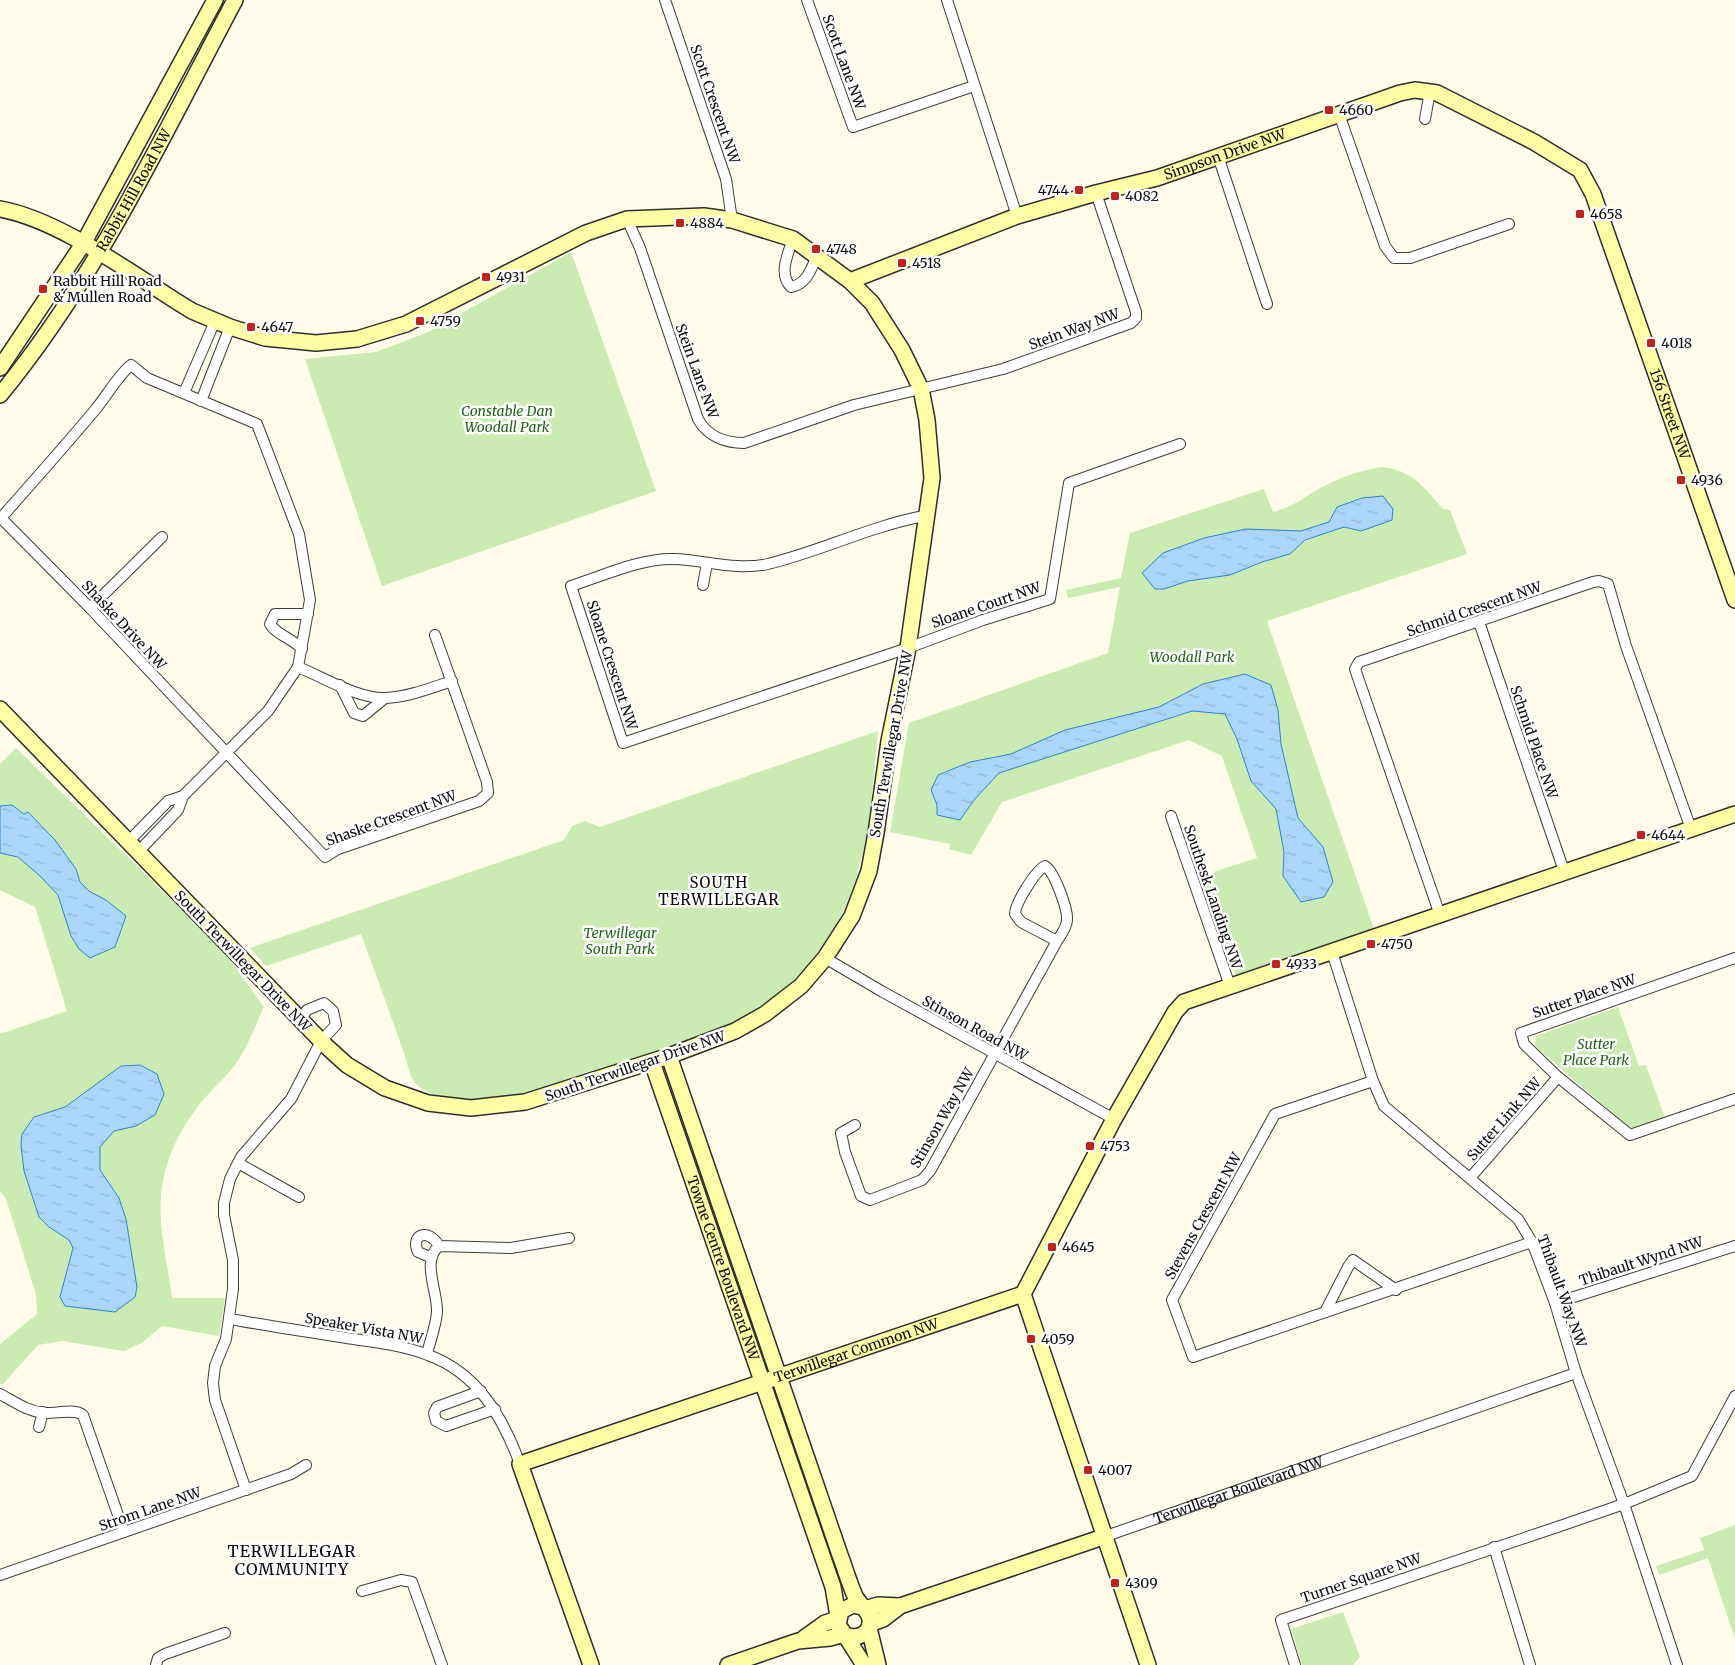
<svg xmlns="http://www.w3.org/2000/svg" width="1735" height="1665" viewBox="0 0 1735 1665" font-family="Merriweather,serif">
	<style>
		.grass { fill: #caebb1 }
		.water { fill: url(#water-ripples); stroke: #2d83d5 }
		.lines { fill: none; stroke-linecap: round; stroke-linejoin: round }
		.street-casing { stroke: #3e3e3e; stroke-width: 12 }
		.secondary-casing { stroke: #2d2d2d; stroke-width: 18 }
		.street { stroke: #fff; stroke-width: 10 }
		.secondary { stroke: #fffda5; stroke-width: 15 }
		.poi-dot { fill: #c3221c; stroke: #fff; stroke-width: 2 }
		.labels { text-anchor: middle; stroke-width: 5; stroke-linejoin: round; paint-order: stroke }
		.street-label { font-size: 14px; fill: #0b0b0b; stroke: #fff }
		.poi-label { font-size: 14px; fill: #0b0b0b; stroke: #fff; text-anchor: start }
		.park-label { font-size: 14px; font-style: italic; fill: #226619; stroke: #fff }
		.neighbourhood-label { font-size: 15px; letter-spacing: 1px; fill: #0b0b0b; stroke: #fff }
		.quarter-label { font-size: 16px; letter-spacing: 1px; fill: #0b0b0b; stroke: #fff }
	</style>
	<defs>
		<pattern id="water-ripples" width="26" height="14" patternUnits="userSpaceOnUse" patternTransform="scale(1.25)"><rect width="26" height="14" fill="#abd5fa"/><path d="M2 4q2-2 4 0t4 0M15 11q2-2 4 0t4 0" fill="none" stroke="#92b6d5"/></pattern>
	</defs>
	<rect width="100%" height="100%" fill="#fffdea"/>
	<!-- grass -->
	<g class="grass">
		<polygon points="571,252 656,491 382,586 305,359 376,352 426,333"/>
		<path d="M1381 467C1412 470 1423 486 1443 509L1450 510 1467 554 1267 621 1374 929 1236 975 1201 876 1257 858 1222 756 1189 740 1002 802 971 855 949 849 950 844 890 832 909 723 1108 653 1120 587 1068 598 1066 590 1121 578 1130 533 1264 489 1273 512C1294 506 1297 502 1315 491 1336 479 1357 471 1381 467Z"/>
		<path d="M878 731C870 814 868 894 811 961 790 986 762 1009 732 1023 699 1038 663 1048 629 1060 579 1077 462 1127 416 1084 410 1078 407 1062 404 1053 390 1014 376 974 361 934L266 966 250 948 564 840 572 826 585 821 600 827Z"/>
		<path d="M16 748 223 950 264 1007C256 1024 249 1043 239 1059 230 1074 215 1086 204 1099 181 1126 164 1160 161 1195 158 1230 168 1264 172 1298H225L219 1336 162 1326 143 1342 124 1351 62 1341 38 1345 3 1384H0V1344L37 1314 36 1294 6 1199 0 1191V1034L67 1011 35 907 0 890V764Z"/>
		<polygon points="1618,1007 1639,1066 1646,1065 1665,1118 1632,1130 1535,1046 1536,1036"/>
		<polygon points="1735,1525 1735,1639 1708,1558 1659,1575 1656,1566 1704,1550 1700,1538"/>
		<polygon points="1343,1612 1360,1657 1353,1665 1302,1665 1291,1629"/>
	</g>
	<!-- water -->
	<g class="water">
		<polygon points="1383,496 1393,509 1392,520 1361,531 1344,527 1305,540 1290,554 1262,562 1230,575 1188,581 1164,589 1155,589 1142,573 1163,553 1204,538 1246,529 1301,531 1329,522 1337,507 1362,498"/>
		<polygon points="1245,674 1271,685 1278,710 1281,744 1298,818 1323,847 1333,882 1324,897 1301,902 1283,876 1284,852 1276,809 1251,781 1237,739 1225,714 1192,711 999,773 974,800 960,820 937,815 937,805 931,790 938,775 970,762 1011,754 1065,730 1159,707 1203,684"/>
		<polygon points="12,805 24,814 28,812 55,840 76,869 80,882 89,891 106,900 126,916 115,947 90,958 79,949 71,936 58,895 40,876 18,857 0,853 0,806"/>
		<polygon points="140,1065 157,1074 164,1094 155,1115 136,1126 114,1131 100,1147 100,1170 119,1198 126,1219 137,1287 135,1297 115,1312 65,1306 60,1297 73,1248 69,1240 49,1227 39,1217 24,1171 21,1145 22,1134 34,1117 65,1107 121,1066"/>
	</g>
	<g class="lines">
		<!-- street casing -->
		<g class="street-casing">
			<g id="street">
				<polyline points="665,0 726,179 732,220"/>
				<polyline points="807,0 853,127 974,86"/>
				<polyline points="947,0 1017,216"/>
				<polyline points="1339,114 1385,246 1394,258 1410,258 1509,224"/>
				<polyline points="1425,119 1430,91"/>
				<polyline points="1218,156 1267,304"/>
				<path d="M627 219 640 248 698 419C707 436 725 443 744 443L854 405 1003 369 1131 323 1136 318V312L1096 193"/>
				<path d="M793 239C788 254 778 274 791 287 807 284 811 269 817 256"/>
				<polyline points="184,393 215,321"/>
				<polyline points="201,401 230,327"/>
				<path d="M924 516C871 526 821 551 768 564 736 571 705 560 674 559 640 558 603 576 571 586L623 743 908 648 983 620 1050 599 1069 483 1180 444"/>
				<polyline points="1,518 90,608 325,857 338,849 479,801 488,793 487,782 435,635"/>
				<path d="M0 519C32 483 64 447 95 410 106 397 119 374 131 365L147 378 257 424 299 534 310 600 298 667 268 711 183 796 178 810 138 852"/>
				<polyline points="703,585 707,563"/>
				<polyline points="90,608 162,537"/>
				<polyline points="1479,622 1564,871"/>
				<path d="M302 649C292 638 275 634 270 624L275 614H308"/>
				<path d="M298 667C323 677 358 699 385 698 408 697 431 688 452 681"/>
				<polyline points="340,685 354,713 363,716 385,698"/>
				<polyline points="1171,816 1230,986"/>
				<polyline points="128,842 168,801 183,796"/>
				<polyline points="1440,915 1355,669 1359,662 1593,582 1599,581 1608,584 1626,646 1691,829"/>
				<polyline points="1332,952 1373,1081 1384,1106 1518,1219 1532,1242 1555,1303 1576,1373 1624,1504 1677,1665"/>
				<polyline points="825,958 883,992 1114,1119"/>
				<polyline points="1735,958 1521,1033 1524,1044 1558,1077 1630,1135 1735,1099"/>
				<polyline points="1373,1081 1275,1114 1172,1300 1193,1357 1532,1242"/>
				<path d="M855 1125 841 1133 845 1152 861 1196 870 1200 922 1180 930 1171 1057 941C1061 935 1067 927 1067 920 1068 909 1054 871 1045 866 1035 871 1015 904 1015 914L1021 922 1057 941"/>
				<polyline points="238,1163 299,1197"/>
				<polyline points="1470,1178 1558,1077"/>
				<path d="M430 1257 418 1252C410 1235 428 1227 439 1246"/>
				<polyline points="1555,1303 1735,1246"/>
				<polyline points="1325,1312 1348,1267 1353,1260 1396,1290"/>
				<path d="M230 1319C269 1326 308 1332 347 1338 373 1342 403 1345 428 1355 478 1373 503 1418 520 1464"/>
				<path d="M427 1354C430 1341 436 1326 437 1312 438 1292 421 1261 439 1246L511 1248 569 1238"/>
				<polyline points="481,1391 437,1407 434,1413 436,1421 446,1426 495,1409"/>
				<path d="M0 1394C15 1402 27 1411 44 1413 55 1414 74 1408 83 1415L124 1532"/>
				<polyline points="39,1427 43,1412"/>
				<polyline points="246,1490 215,1400 213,1383 215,1366 226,1339 233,1289 233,1260 224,1215 224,1203 230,1179 241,1157 291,1099 321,1041 336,1025 333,1011 324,1003 307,1010 300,1020"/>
				<path id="s1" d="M1106 1536 1576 1373"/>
				<polyline points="1494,1547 1530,1665"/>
				<polyline points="0,1575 291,1474 306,1465"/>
				<polyline points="362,1591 401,1580 412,1582 442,1665"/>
				<polyline points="156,1665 158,1658 165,1654 225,1633"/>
				<polyline points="1295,1665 1281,1620 1563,1525 1624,1504 1692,1476 1735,1396"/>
			</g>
		</g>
		<!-- secondary casing -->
		<g class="secondary-casing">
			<g id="secondary">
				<path d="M0 209C62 220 137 278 192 311L230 327 265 338 316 343 357 339 406 324 586 233 627 219 704 216 732 220 793 239 850 281 872 303 902 350 921 389 927 420 932 478 908 648 889 741 876 833 869 871 852 916 825 958 801 986 765 1014 735 1031 669 1056 525 1102 471 1108 428 1103 385 1088 347 1065 326 1046 0 709"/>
				<path id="s2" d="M850 281 1017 216 1096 193 1157 178 1400 93 1415 90 1437 93 1534 142 1580 170 1593 194 1735 600"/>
				<polyline points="0,368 83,244 215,0"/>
				<path id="s3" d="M0 395C98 276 163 135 235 0"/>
				<path d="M669 1056 840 1555C845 1568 849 1583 855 1596 859 1604 869 1611 870 1619 872 1634 857 1640 845 1635L838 1625 841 1611 853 1605 862 1607"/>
				<path id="s4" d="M652 1062 833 1587 838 1616"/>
				<polyline points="1023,1294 1114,1119 1175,1012 1184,1002 1735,814"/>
				<polyline points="1023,1294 1148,1665"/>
				<polyline points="865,1609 878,1605 900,1606"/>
				<polyline points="870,1624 883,1619 900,1606 1106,1536"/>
				<polyline points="869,1628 878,1665"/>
				<polyline points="845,1635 864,1665"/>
				<polyline points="804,1638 825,1623 838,1619"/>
				<path id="s5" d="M591 1665 520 1464 1023 1294"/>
				<polyline points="728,1665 798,1641 830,1638 844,1634"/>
			</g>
		</g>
		<!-- street -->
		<use href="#street" class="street"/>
		<!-- secondary -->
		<use href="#secondary" class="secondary"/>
	</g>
	<!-- markers -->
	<g class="poi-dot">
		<rect x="1324" y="105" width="10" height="10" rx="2.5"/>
		<rect x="1074" y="185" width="10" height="10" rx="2.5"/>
		<rect x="1110" y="191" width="10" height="10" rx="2.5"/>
		<rect x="1575" y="209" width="10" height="10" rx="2.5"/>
		<rect x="675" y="218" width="10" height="10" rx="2.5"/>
		<rect x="811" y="244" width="10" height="10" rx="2.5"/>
		<rect x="897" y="258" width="10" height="10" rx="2.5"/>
		<rect x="481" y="272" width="10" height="10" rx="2.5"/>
		<rect x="38" y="284" width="10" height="10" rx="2.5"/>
		<rect x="415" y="316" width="10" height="10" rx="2.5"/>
		<rect x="246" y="322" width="10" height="10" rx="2.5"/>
		<rect x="1646" y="338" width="10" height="10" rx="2.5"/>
		<rect x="1676" y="475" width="10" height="10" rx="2.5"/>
		<rect x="1636" y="830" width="10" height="10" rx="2.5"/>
		<rect x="1366" y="939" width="10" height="10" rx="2.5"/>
		<rect x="1271" y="959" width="10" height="10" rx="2.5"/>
		<rect x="1085" y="1141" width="10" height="10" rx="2.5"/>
		<rect x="1047" y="1242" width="10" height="10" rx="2.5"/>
		<rect x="1026" y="1334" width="10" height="10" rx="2.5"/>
		<rect x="1083" y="1465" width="10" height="10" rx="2.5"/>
		<rect x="1110" y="1578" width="10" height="10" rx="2.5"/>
	</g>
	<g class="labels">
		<!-- street labels -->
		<g class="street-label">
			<text transform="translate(844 62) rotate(70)" y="5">Scott Lane NW</text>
			<text transform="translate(715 104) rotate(71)" y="5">Scott Crescent NW</text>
			<text dy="5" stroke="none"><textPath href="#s2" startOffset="396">Simpson Drive NW</textPath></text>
			<text dy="5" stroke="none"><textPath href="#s3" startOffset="245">Rabbit Hill Road NW</textPath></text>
			<text transform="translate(1074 329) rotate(-20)" y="5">Stein Way NW</text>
			<text transform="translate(697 371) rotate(70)" y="5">Stein Lane NW</text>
			<text dy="5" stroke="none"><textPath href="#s2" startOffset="1042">156 Street NW</textPath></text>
			<text transform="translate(986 605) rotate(-19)" y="5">Sloane Court NW</text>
			<text transform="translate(1474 609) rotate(-19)" y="5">Schmid Crescent NW</text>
			<text transform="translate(124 625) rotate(47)" y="5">Shaske Drive NW</text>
			<text transform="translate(612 665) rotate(72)" y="5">Sloane Crescent NW</text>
			<text transform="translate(1534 742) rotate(71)" y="5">Schmid Place NW</text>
			<text transform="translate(891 744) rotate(-80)" y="5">South Terwillegar Drive NW</text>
			<text transform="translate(391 818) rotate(-20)" y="5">Shaske Crescent NW</text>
			<text transform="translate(1213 897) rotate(71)" y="5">Southesk Landing NW</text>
			<text transform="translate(243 961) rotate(46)" y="5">South Terwillegar Drive NW</text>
			<text transform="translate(1584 996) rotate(-19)" y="5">Sutter Place NW</text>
			<text transform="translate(975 1028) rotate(29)" y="5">Stinson Road NW</text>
			<text transform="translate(635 1066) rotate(-19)" y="5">South Terwillegar Drive NW</text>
			<text transform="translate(942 1118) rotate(-60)" y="5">Stinson Way NW</text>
			<text transform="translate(1504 1119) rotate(-49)" y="5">Sutter Link NW</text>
			<text transform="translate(1203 1216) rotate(-61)" y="5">Stevens Crescent NW</text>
			<text transform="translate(1641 1261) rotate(-18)" y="5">Thibault Wynd NW</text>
			<text dy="5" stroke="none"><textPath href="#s4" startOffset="218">Towne Centre Boulevard NW</textPath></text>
			<text transform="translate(1562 1291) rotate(70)" y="5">Thibault Way NW</text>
			<text transform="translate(364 1328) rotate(10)" y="5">Speaker Vista NW</text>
			<text dy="5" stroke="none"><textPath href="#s5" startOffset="568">Terwillegar Common NW</textPath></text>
			<text dy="5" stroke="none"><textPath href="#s1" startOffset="140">Terwillegar Boulevard NW</textPath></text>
			<text transform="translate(150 1509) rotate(-19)" y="5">Strom Lane NW</text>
			<text transform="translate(1361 1578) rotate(-19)" y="5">Turner Square NW</text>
		</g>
		<!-- poi labels -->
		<g class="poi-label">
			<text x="1339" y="115">4660</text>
			<text x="1069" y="195" text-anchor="end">4744</text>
			<text x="1125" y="201">4082</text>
			<text x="1590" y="219">4658</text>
			<text x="690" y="228">4884</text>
			<text x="826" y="254">4748</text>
			<text x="912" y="268">4518</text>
			<text x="496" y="282">4931</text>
			<text x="53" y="286">Rabbit Hill Road<tspan x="53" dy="16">&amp; Mullen Road</tspan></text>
			<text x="430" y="326">4759</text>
			<text x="261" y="332">4647</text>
			<text x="1661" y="348">4018</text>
			<text x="1691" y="485">4936</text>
			<text x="1651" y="840">4644</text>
			<text x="1381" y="949">4750</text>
			<text x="1286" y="969">4933</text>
			<text x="1100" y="1151">4753</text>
			<text x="1062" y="1252">4645</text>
			<text x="1041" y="1344">4059</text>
			<text x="1098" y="1475">4007</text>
			<text x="1125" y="1588">4309</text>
		</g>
		<!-- park labels -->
		<g class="park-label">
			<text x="507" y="416">Constable Dan<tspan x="507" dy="16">Woodall Park</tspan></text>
			<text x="1192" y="662">Woodall Park</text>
			<text x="620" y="938">Terwillegar<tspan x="620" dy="16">South Park</tspan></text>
			<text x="1596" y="1049">Sutter<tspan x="1596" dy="16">Place Park</tspan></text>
		</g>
		<!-- neighbourhood labels -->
		<g class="neighbourhood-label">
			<text x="719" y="888">SOUTH<tspan x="719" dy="17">TERWILLEGAR</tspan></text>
		</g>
		<!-- quarter labels -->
		<g class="quarter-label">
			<text x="292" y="1557">TERWILLEGAR<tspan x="292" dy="18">COMMUNITY</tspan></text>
		</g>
	</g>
</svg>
